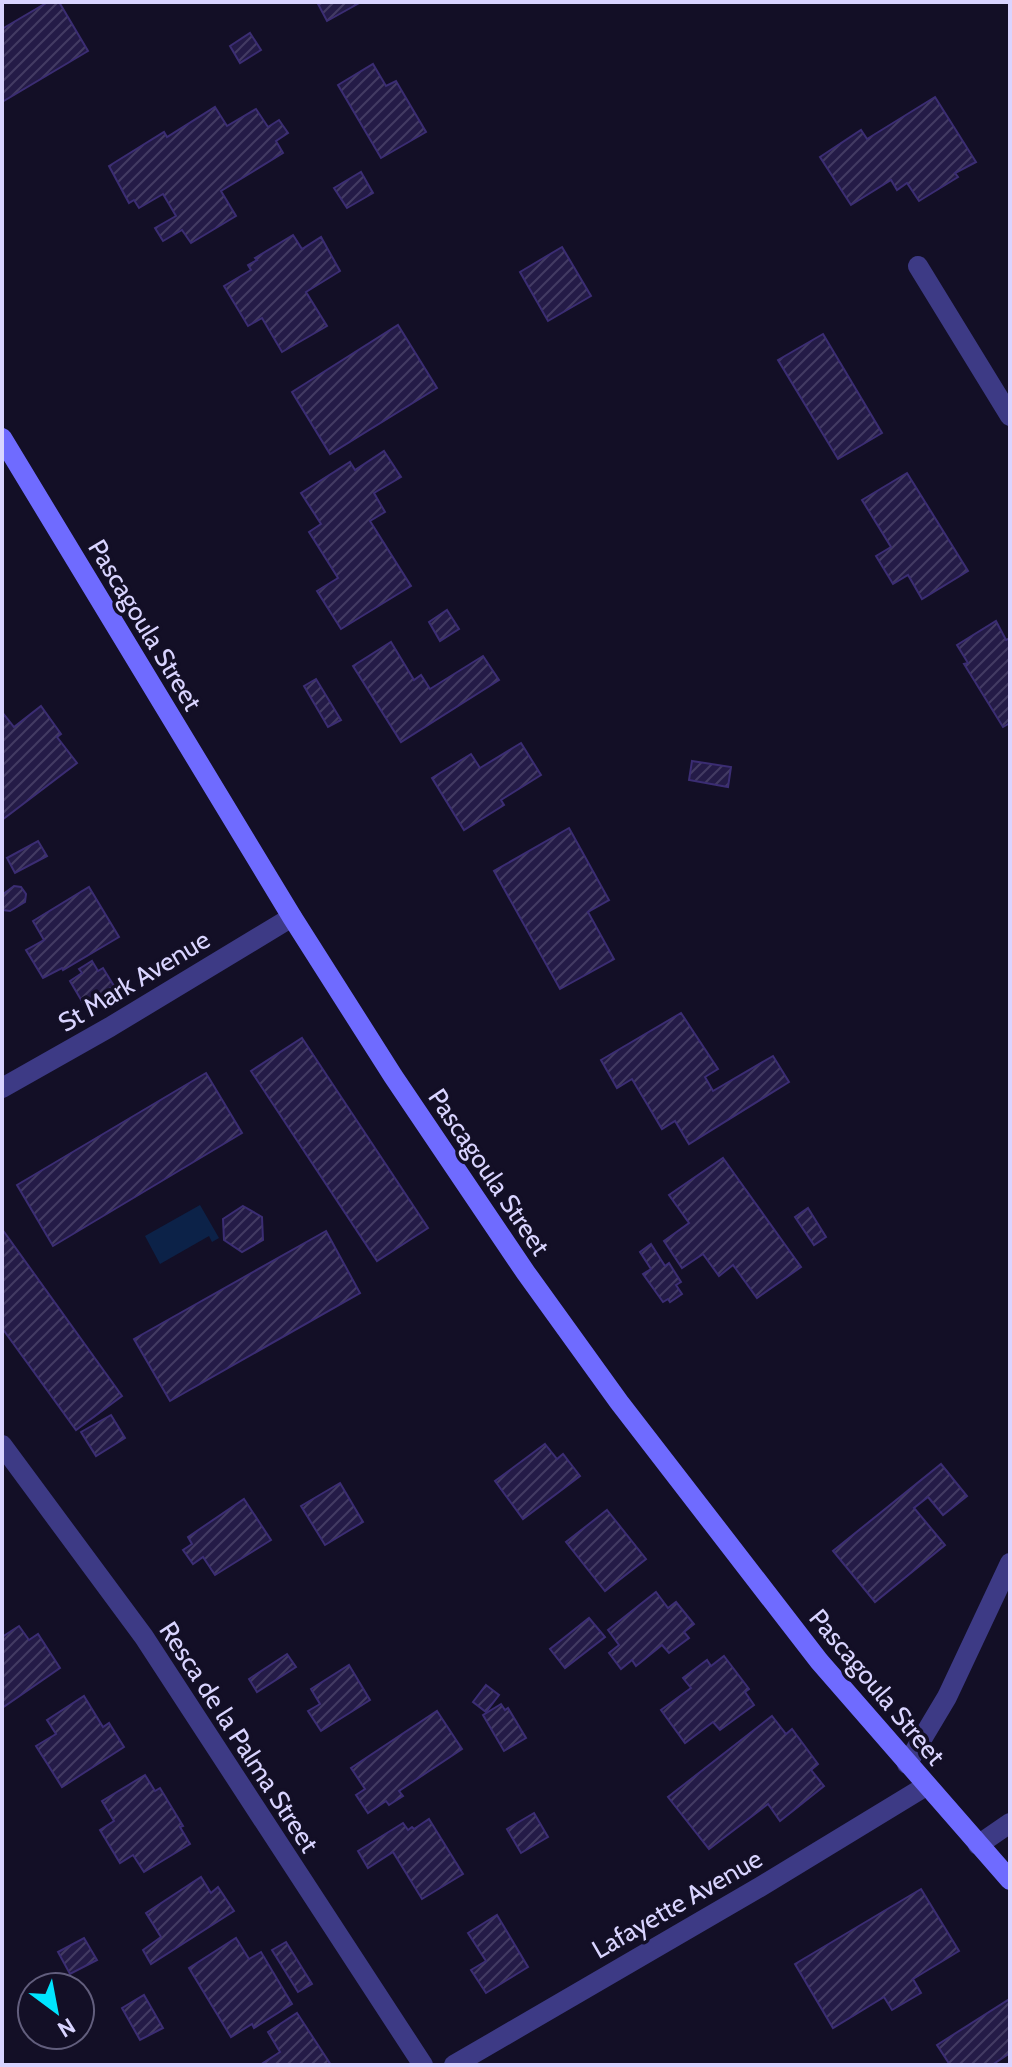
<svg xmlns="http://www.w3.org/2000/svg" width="1012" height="2067" viewBox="0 0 1012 2067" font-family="Cabin,sans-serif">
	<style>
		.water { fill: #0c2248 }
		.building { fill: url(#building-hatch); stroke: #3b2d73; stroke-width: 2 }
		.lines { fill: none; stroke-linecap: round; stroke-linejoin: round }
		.street { stroke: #3d3a85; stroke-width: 20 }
		.secondary { stroke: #6f6bff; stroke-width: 20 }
		.labels { text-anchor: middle; stroke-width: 7; stroke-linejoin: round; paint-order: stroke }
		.street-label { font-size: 26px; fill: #d9d4ff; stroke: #130f26 }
	</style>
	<defs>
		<pattern id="building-hatch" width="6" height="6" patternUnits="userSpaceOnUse" patternTransform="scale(2)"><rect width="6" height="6" fill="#241b47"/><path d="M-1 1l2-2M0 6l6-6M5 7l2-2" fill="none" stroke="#433b63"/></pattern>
	</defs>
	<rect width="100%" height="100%" fill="#130f26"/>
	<!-- water -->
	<polygon class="water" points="200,1205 219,1238 212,1242 209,1236 160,1264 145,1236"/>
	<!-- building -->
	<g class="building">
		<polygon points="48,2 59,2 88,51 2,102 2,29"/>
		<polygon points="317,2 361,2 327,21"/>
		<polygon points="250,33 261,50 240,63 230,46"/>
		<polygon points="373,64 386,86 396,81 426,132 381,158 338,85"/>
		<polygon points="935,97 976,162 955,173 958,177 919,201 907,183 897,190 891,180 851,205 820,157 861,130 867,139"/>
		<polygon points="215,107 227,126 256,109 268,127 279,120 288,133 276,141 283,153 221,191 236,216 191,243 182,230 163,241 155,228 176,216 163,194 139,208 134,200 129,203 109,166 164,132 167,137"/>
		<polygon points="361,172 373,193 347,208 334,188"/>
		<polygon points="293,235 302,249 321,237 340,271 306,292 327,326 282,352 262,318 248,326 224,286 251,270 248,265 257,260 255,258"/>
		<polygon points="562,247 591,296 548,321 520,272"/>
		<polygon points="398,325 437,388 330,454 292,392"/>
		<polygon points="823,334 882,433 838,459 778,360"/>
		<polygon points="384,451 401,477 374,493 385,512 370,521 411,586 341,629 317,591 338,578 309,532 321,524 301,493 350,462 355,470"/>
		<polygon points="907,473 968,571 922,599 908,575 893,584 876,556 891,547 862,500"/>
		<polygon points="447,610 459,629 440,641 429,622"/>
		<polygon points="996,621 1006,640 1010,638 1010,723 1003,727 964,664 968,663 957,645"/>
		<polygon points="391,642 414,680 421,675 430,689 483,656 499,680 401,742 353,666"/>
		<polygon points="316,679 341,720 328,727 304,686"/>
		<polygon points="41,706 61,734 57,737 77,763 2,820 2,712 14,727"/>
		<polygon points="521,743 541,775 501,800 504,805 464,830 432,778 471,754 480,768"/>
		<polygon points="692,761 731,767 728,787 689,780"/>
		<polygon points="569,828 609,900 588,912 614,959 560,989 494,871"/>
		<polygon points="38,841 47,856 15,873 7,858"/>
		<polygon points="14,886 21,887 26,894 25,902 10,911 3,910 2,895"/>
		<polygon points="89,887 119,937 63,970 62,968 43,978 26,950 44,940 33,921"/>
		<polygon points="92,961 98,971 103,968 114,986 109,989 116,999 103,1007 99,1000 86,1008 70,981 82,973 79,969"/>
		<polygon points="681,1013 718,1069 705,1077 713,1091 773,1056 789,1082 689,1144 675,1121 662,1129 632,1079 617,1088 601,1060"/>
		<polygon points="302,1038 428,1228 377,1261 251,1071"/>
		<polygon points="206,1073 242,1133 53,1246 17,1185"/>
		<polygon points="723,1158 801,1267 757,1298 733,1265 719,1276 703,1254 682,1268 664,1241 689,1223 669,1195"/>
		<polygon points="243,1206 262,1217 263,1240 242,1252 224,1240 223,1219"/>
		<polygon points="808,1208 826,1237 814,1245 795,1217"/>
		<polygon points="2,1229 122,1396 76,1430 2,1328"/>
		<polygon points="326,1231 360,1293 170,1401 134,1339"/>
		<polygon points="651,1244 665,1266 669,1263 681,1282 676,1285 682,1294 670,1302 668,1299 663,1302 643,1274 651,1269 640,1252"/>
		<polygon points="111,1415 125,1438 96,1456 81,1432"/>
		<polygon points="545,1444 557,1459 563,1454 580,1476 523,1519 495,1481"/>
		<polygon points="941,1464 967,1496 943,1515 928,1497 914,1508 945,1545 875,1602 833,1551"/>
		<polygon points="340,1483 363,1522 325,1545 301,1506"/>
		<polygon points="244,1499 271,1540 215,1575 203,1557 193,1564 183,1550 192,1544 188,1537"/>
		<polygon points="607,1510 646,1559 605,1591 566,1542"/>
		<polygon points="656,1592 668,1608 676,1602 694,1624 684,1632 689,1638 669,1653 662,1645 636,1666 632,1660 621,1669 609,1653 619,1645 608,1630"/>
		<polygon points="589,1618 605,1637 565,1668 550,1649"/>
		<polygon points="19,1626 29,1640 38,1634 60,1668 2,1708 2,1637"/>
		<polygon points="287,1654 296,1667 257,1692 249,1679"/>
		<polygon points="724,1656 749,1689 745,1692 754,1705 720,1730 713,1722 685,1743 661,1710 691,1688 683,1678 707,1660 711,1666"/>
		<polygon points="349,1665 370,1700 321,1731 308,1711 320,1704 311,1689"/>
		<polygon points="486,1685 499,1695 486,1712 473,1702"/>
		<polygon points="84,1696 103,1727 109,1723 124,1747 62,1787 36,1746 56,1734 47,1720"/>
		<polygon points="501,1704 505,1710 508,1708 526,1738 504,1751 483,1715"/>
		<polygon points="437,1711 462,1749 399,1791 403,1796 389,1805 386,1801 368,1813 356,1795 365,1789 351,1768"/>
		<polygon points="772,1716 786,1734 792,1729 818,1764 811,1770 824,1786 780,1821 768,1804 709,1849 668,1797"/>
		<polygon points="145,1775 155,1791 160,1788 183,1826 180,1827 190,1844 144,1872 133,1855 120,1863 100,1830 114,1821 102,1801"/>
		<polygon points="534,1813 548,1837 521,1853 507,1829"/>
		<polygon points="429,1819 463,1874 422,1899 393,1852 368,1868 358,1851 403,1823 408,1830 412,1827 414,1829"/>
		<polygon points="201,1877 211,1893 218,1887 234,1911 151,1964 143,1950 161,1937 146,1913"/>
		<polygon points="921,1889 959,1951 913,1979 921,1993 892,2010 884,1997 833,2028 795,1964"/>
		<polygon points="497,1915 528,1967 486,1993 471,1970 486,1961 468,1933"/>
		<polygon points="84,1938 97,1960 70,1974 58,1952"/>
		<polygon points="236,1938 249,1959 261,1952 292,2004 254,2028 252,2024 231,2037 189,1968"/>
		<polygon points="286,1942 312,1984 298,1992 272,1950"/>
		<polygon points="144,1995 163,2028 140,2040 122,2008"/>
		<polygon points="1008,2000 1010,2004 1010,2053 992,2065 950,2065 937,2045"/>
		<polygon points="297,2013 331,2065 260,2065 280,2052 268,2032"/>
	</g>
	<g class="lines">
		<!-- street -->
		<g class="street">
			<polyline points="918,266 1010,416"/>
			<polyline points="2,1088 110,1027 292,917"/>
			<polyline points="2,1445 144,1637 423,2065"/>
			<polyline points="907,1764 947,1697 1010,1563"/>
			<polyline points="978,1845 1010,1823"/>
			<polyline points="454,2065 760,1887 926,1786"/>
		</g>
		<!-- secondary -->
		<polyline class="secondary" points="2,438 292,917 393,1076 526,1273 619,1402 819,1661 1010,1880"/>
	</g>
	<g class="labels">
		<!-- street labels -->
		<g class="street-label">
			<text transform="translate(145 625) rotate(59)" y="9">Pascagoula Street</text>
			<text transform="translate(134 981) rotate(-31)" y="9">St Mark Avenue</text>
			<text transform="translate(489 1172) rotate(56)" y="9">Pascagoula Street</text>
			<text transform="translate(877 1687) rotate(50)" y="9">Pascagoula Street</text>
			<text transform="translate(239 1737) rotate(57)" y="9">Resca de la Palma Street</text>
			<text transform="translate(677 1904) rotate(-30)" y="9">Lafayette Avenue</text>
		</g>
	</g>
	<!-- border -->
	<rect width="1012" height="2067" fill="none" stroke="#d9d4ff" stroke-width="8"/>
	<!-- north arrow -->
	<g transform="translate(56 2011) rotate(148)"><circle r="38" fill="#130f26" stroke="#625e7d" stroke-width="2"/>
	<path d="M0-6L14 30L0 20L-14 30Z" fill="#00e5ff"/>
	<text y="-12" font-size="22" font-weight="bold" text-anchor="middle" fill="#d9d4ff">N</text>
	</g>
</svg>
